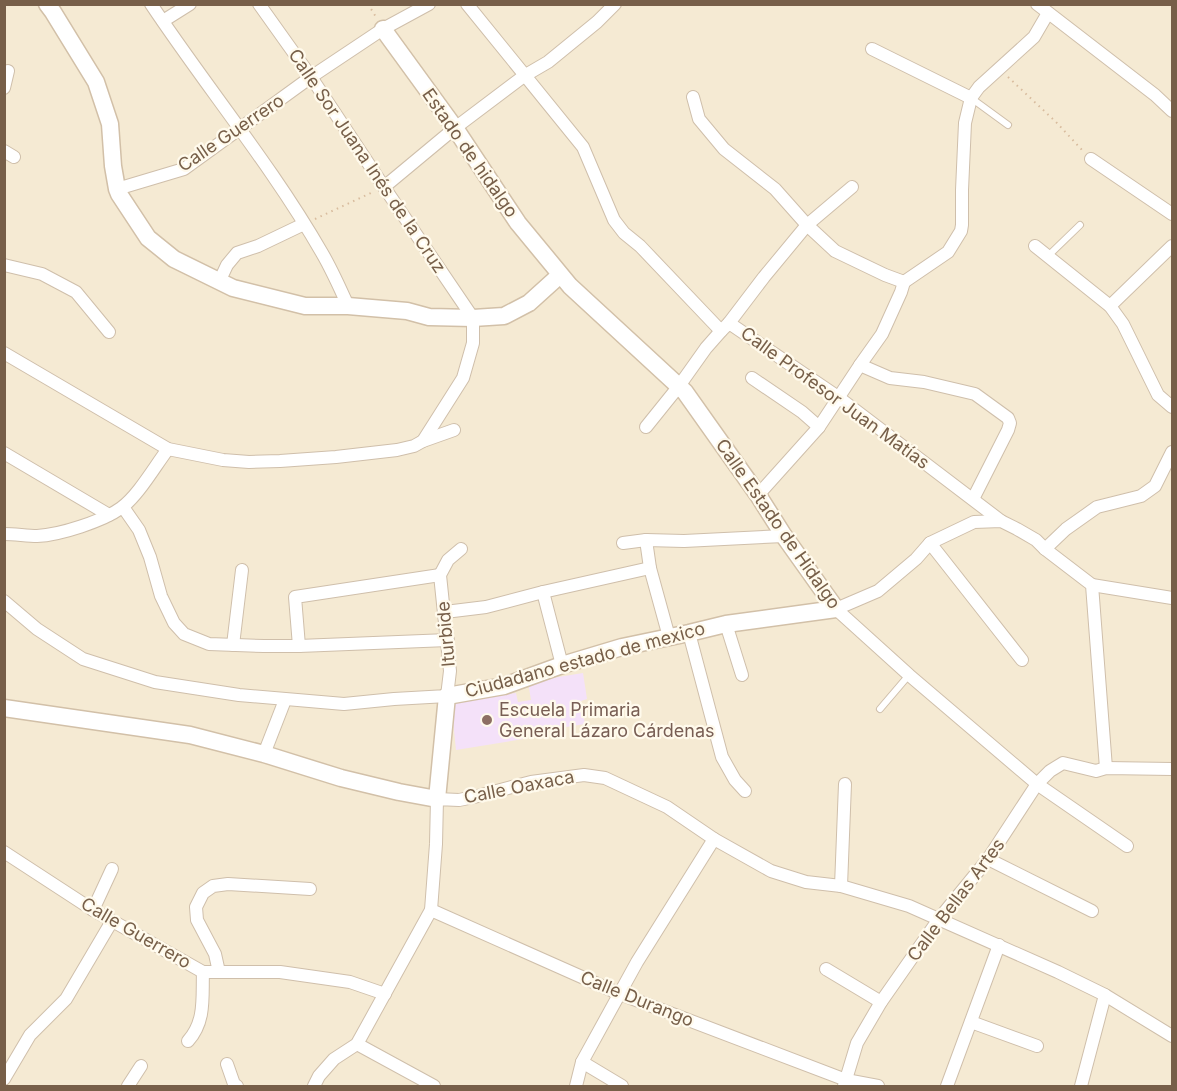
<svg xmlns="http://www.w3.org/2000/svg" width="1177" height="1091" viewBox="0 0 1177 1091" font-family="Inter,sans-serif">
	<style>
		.residential { fill: #f5ead3 }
		.education { fill: #f4e1f9 }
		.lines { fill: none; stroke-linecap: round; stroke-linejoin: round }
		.lane-casing { stroke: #cfbfab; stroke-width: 8 }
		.street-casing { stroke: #cfbfab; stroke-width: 14 }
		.secondary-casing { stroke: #d2c0a8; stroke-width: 19 }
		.path { stroke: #d8bc9e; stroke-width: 2; stroke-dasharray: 1.5 4.5; stroke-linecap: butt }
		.lane { stroke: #fff; stroke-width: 6 }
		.street { stroke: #fff; stroke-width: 12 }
		.secondary { stroke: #fff; stroke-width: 16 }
		.education-dot { fill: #8d6e63; stroke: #fffaec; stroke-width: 2 }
		.labels { text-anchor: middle; stroke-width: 4.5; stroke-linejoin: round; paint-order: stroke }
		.street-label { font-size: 18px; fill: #775f49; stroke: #fffaec }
		.education-label { font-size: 18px; fill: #785e54; stroke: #fffaec; text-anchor: start }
	</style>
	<rect width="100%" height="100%" fill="#fdf7e5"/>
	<!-- residential -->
	<rect class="residential" x="5" y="5" width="1167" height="1081"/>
	<!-- education -->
	<polygon class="education" points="583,673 587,699 581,701 585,724 523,734 523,739 456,750 451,702 516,693 518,702 531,700 528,682"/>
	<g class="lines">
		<!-- lane casing -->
		<g class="lane-casing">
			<g id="lane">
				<polyline points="971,98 1008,125"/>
				<polyline points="1048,256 1080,225"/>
				<polyline points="880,709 909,675"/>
			</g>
		</g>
		<!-- street casing -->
		<g class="street-casing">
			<g id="street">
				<path d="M151 4C207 88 272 166 322 253 332 270 340 288 348 306"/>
				<polyline points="259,4 311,77 384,187 473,318 473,343 463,378 423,441"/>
				<polyline points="467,4 583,147 614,220 624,233 640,246 721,331 729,323 838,397 1001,521"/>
				<polyline points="1037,4 1155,95 1172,111"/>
				<polyline points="163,21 190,4"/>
				<polyline points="872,49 971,98"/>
				<polyline points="4,88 8,71"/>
				<polyline points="693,97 699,119 724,149 775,189 807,225 835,251 885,275 904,282"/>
				<polyline points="4,151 14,157"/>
				<polyline points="1091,159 1172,214"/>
				<polyline points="384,187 455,128 524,76 548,62 597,22 615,4"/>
				<polyline points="117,189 184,169 311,77 383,29 429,4"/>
				<polyline points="1035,246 1110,306 1123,324 1158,395 1172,407"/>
				<polyline points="4,265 42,274 76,292 109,332"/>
				<polyline points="219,282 227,265 237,253 258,246 304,224"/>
				<polyline points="904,282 948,252 961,231 962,225 962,190 965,123 971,98 979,87 1034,37 1048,13"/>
				<polyline points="1110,306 1172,246"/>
				<polyline points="729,323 764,277 807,225 852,187"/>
				<polyline points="4,353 168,449 223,460 249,462 280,461 336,457 397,450 414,446 423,441 454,430"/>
				<polyline points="860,365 890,378 924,382 975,394 1008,418 1010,423 1008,430 973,499"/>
				<polyline points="752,378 802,412 819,427"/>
				<polyline points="646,427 679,386 706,348 721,331"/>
				<polyline points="4,453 109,515"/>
				<polyline points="758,495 819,427 860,365 882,334 901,292 904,282"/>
				<polyline points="123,507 139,530 150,557 161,596 174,623 184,634 209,644 264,646 299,646 448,640"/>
				<path d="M4 534C15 534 27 536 37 536 60 535 103 521 121 508 138 496 155 466 168 449"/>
				<polyline points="646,540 650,568 669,637"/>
				<polyline points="623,543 646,540 684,541 784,536"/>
				<polyline points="930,543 1022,660"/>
				<polyline points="1045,549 1066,529 1097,507 1141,496 1155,486 1172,452"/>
				<polyline points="1092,585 1172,598"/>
				<polyline points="543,592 562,665"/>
				<polyline points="4,601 37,629 83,659 155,682 239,695 344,704 394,699 447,696 450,671 440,575 448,560 461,549"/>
				<polyline points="445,612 486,607 543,592 650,568"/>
				<polyline points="726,624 742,675"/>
				<polyline points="689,633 722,757 735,780 745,791"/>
				<polyline points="233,645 242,570"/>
				<polyline points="299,646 295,597 440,575"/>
				<polyline points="264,754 285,700"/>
				<polyline points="1106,768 1092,585 1045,549 1036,540 1017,529 1001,521 974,522 930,543 916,559 878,591 836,609 909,675 1037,784 1127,846"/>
				<polyline points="4,852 93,910 203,972 280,972 350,982 385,994"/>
				<polyline points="988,859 1092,911"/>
				<polyline points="841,886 845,784"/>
				<polyline points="93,910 112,869"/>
				<polyline points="431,910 620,994 846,1080 878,1086"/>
				<polyline points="826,969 881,1002"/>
				<polyline points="219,972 215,954 197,920 196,907 203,893 213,886 228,884 310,889"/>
				<polyline points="971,1022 1037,1046"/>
				<path d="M188 1041C206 1021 202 997 203 972"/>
				<polyline points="357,1044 434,1086"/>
				<polyline points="582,1062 622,1086"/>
				<polyline points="227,1064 234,1084 237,1086"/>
				<polyline points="4,1079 30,1035 66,999 112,921"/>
				<polyline points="128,1086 141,1066"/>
				<polyline points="314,1086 319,1076 334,1059 357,1044 431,910 436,844 437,799 459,800 474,797 531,782 584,775 605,778 667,807 714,839 771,871 806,882 841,886 909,906 1058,972 1105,995 1172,1036"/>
				<polyline points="576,1086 582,1062 637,962 714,839"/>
				<polyline points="844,1086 857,1043 881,1002 939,919 988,859 1037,784 1050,771 1063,763 1096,771 1106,768 1172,769"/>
				<polyline points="947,1086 999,945"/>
				<polyline points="1081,1086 1105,995"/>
			</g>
		</g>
		<!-- secondary casing -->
		<g class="secondary-casing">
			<g id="secondary">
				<polyline points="47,4 53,12 96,82 110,124 113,166 117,189 119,194 148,238 174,259 233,288 305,306 348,306 407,311 429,317 473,318 504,316 529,303 560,275"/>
				<polyline points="4,708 190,735 264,754 341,778 399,792 437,799 447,696 504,686 562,665 622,647 689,633 726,624 836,609 784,536 758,495 685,392 570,286 518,223 455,128 383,29"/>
			</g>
		</g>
		<!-- path -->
		<g class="path">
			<polyline points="368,4 376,17"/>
			<polyline points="1008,77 1056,122 1083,151"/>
			<polyline points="315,219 373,192"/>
		</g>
		<!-- lane -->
		<use href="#lane" class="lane"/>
		<!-- street -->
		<use href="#street" class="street"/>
		<!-- secondary -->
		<use href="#secondary" class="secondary"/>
	</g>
	<!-- markers -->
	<circle class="education-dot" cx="487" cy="720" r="6"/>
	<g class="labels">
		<!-- street labels -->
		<g class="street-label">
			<text transform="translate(231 133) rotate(-34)" y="6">Calle Guerrero</text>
			<text transform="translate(470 153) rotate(55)" y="6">Estado de hidalgo</text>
			<text transform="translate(367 161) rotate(56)" y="6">Calle Sor Juana Inés de la Cruz</text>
			<text transform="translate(835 398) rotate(36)" y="6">Calle Profesor Juan Matías</text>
			<text transform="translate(778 524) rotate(55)" y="6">Calle Estado de Hidalgo</text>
			<text transform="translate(446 634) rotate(-95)" y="6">Iturbide</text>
			<text transform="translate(585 660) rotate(-15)" y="6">Ciudadano estado de mexico</text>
			<text transform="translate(519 787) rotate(-11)" y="6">Calle Oaxaca</text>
			<text transform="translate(956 900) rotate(-53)" y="6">Calle Bellas Artes</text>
			<text transform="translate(136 933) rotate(30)" y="6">Calle Guerrero</text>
			<text transform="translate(637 999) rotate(22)" y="6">Calle Durango</text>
		</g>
		<!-- education labels -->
		<g class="education-label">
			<text x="499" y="716">Escuela Primaria<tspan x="499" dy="21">General Lázaro Cárdenas</tspan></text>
		</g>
	</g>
	<!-- border -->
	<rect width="1177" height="1091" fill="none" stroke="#775f49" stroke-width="12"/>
</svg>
